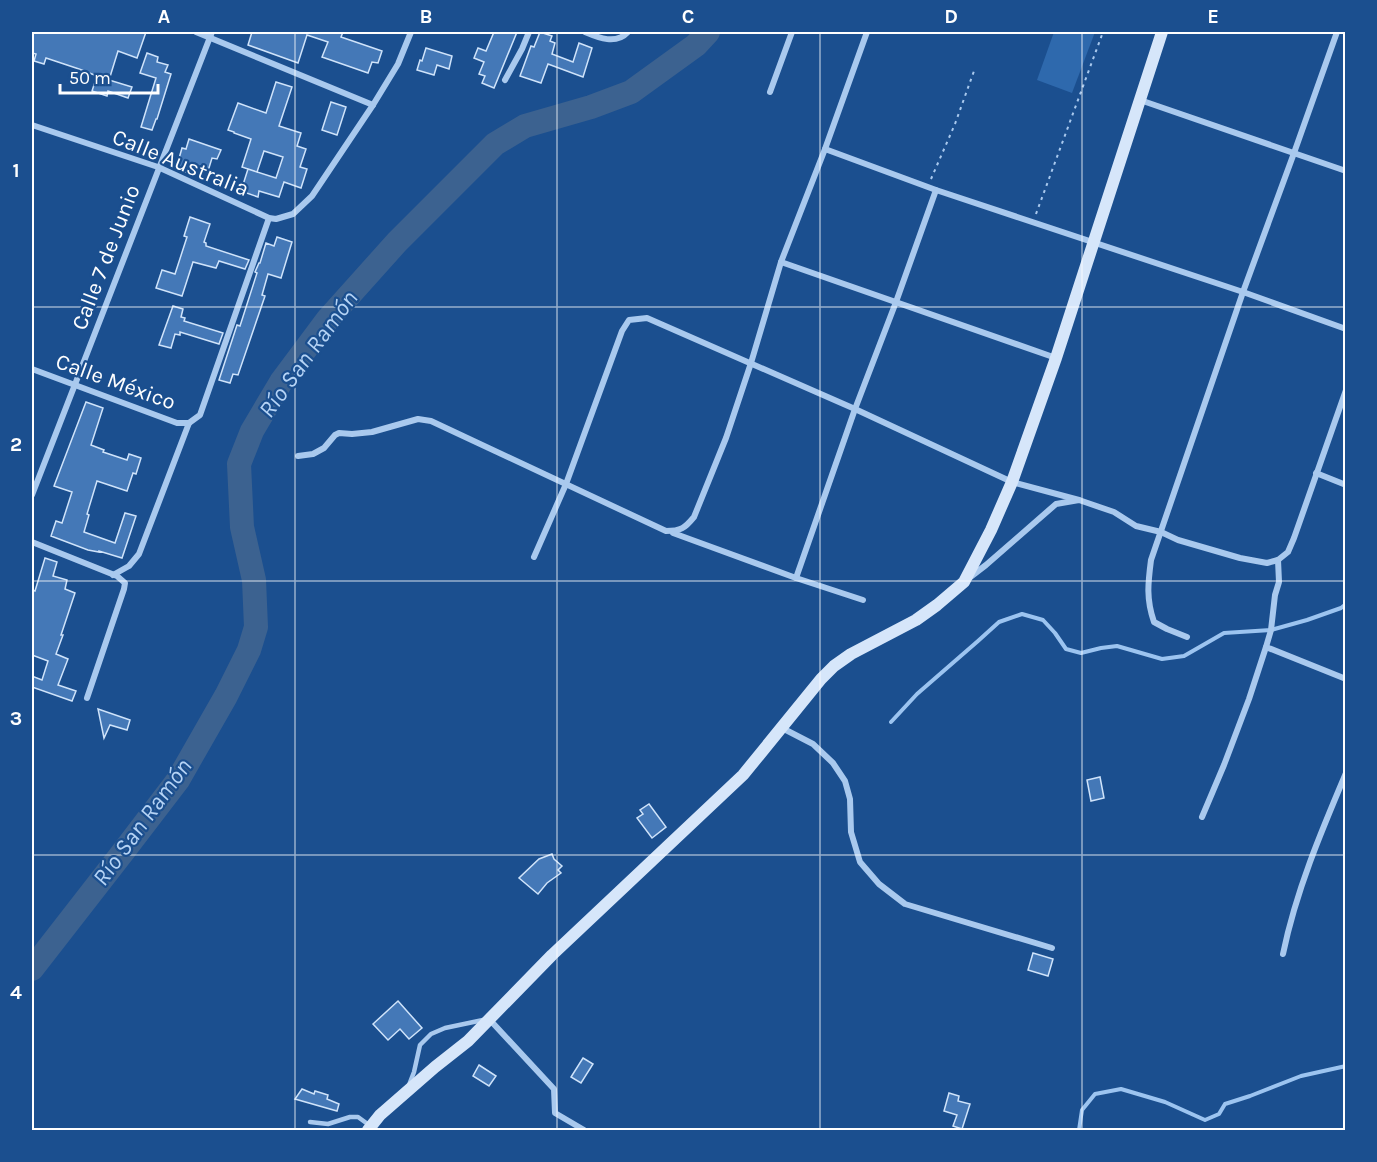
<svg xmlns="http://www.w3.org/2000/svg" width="1377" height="1162" viewBox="0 0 1377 1162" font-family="Karla,sans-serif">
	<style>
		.green { fill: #2e69ad }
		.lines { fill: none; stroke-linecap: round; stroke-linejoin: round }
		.stream { stroke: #9cc4f0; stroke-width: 4 }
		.river { stroke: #3c6290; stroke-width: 24 }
		.building { fill: #4478b7; stroke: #cfe3fa; stroke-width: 1.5 }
		.path { stroke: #a9c9ee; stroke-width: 2; stroke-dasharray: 3 4.5; stroke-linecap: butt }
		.lane { stroke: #a9c9ee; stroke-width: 4.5 }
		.street { stroke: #a9c9ee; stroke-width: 6 }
		.secondary { stroke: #d6e6fa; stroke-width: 12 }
		.grid { fill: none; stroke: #fff; stroke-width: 1.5; stroke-opacity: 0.55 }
		.labels { text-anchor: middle; stroke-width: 4.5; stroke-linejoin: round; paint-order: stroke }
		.street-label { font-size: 22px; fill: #fff; stroke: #1b4f8f }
		.water-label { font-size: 24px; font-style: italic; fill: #b5d3f5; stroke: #1b4f8f }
		.neatline { fill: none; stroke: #fff; stroke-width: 2 }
		.grid-label { font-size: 20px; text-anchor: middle; font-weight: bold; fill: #fff }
	</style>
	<rect width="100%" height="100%" fill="#1b4f8f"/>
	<!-- green -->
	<polygon class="green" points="1054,32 1095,32 1072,93 1037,80"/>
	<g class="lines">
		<!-- stream -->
		<g class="stream">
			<polyline points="891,722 917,694 978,641 999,622 1022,614 1043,620 1055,633 1066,649 1081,653 1101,648 1117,646 1162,659 1184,656 1224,633 1271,630 1307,620 1341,608 1346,604"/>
			<polyline points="1079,1130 1082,1110 1095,1094 1121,1089 1165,1102 1205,1120 1219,1114 1225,1104 1250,1096 1301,1076 1346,1066"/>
		</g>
		<!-- river -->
		<polyline class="river" points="32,969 123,852 178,780 226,696 249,650 256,627 254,580 242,527 239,464 252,431 281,382 328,319 397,242 495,144 525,126 591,107 631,92 696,45 708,32"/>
	</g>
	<!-- building -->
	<g class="building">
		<polygon points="32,32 146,32 137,58 118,51 109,80 132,87 128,98 108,91 107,96 92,91 97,76 79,69 46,58 44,64 34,61 36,54 32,53"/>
		<polygon points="252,32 343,32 341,37 382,51 378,63 372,62 368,73 322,57 328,42 307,35 298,63 248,45"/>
		<polygon points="494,32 517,32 494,88 482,83 485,76 479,74 484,62 474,58 478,48 486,51"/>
		<polygon points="540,32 552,36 550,41 555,43 552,54 573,62 579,43 592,48 583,77 548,64 541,83 520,76 531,46 534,47"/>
		<polygon points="426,48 452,56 449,69 437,65 434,75 417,70 420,60 422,61"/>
		<polygon points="147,53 158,57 157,62 168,65 165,72 171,74 157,119 156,119 152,130 141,127 156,78 140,73"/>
		<polygon points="276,82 292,87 279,126 301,133 297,146 306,149 300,167 307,169 301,188 284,182 279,197 259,191 258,197 241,191 248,169 276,178 283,157 264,151 257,172 242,167 251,139 234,133 234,132 228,130 238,103 266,113"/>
		<polygon points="331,102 346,107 337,135 322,130"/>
		<polygon points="189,139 221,150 217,159 212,158 208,171 196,167 194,175 176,169 182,148 186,149"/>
		<polygon points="190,217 210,224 204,242 206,243 206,246 249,260 245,269 219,261 216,268 193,262 182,296 156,288 162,270 175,274 187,237 184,236"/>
		<polygon points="277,237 292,242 281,278 268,274 262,295 265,296 238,375 233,374 230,383 219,380 237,325 240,326 257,273 255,272 259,263 260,263 266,243 274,246"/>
		<polygon points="173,306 183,309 181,317 185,318 184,321 223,333 219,344 180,332 180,335 175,334 171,348 159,345"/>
		<polygon points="86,402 103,408 91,445 104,450 103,452 127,460 129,454 141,458 136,474 133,473 127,491 97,481 87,514 89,515 84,532 115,543 125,513 136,516 122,558 99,551 99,552 88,550 51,536 56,521 62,523 72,492 54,486"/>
		<polygon points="45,558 57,562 53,576 67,580 65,589 75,593 61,635 63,635 56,654 68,659 58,685 76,691 72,701 32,687 32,676 42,680 48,661 32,655 32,590 35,591"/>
		<polygon points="98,709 130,720 127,730 110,725 104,738"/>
		<polygon points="1100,777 1104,798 1091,801 1087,780"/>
		<polygon points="649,804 666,827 652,838 637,818 643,814 640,810"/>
		<polygon points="552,854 554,859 562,866 558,870 561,873 547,883 538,894 519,878 539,859"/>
		<polygon points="1033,953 1053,959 1048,976 1028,970"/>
		<polygon points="398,1001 422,1028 409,1039 400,1029 388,1040 373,1024"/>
		<polygon points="583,1058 593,1064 581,1083 571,1077"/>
		<polygon points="479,1065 496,1076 489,1086 473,1076"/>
		<polygon points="302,1089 314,1094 315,1091 328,1095 327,1099 339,1104 337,1111 295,1099"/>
		<polygon points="949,1093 959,1096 958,1101 970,1104 962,1129 953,1126 957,1115 944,1111"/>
	</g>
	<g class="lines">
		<!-- path -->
		<g class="path">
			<polyline points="931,179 955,124 974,71"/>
			<polyline points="1036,214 1103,32"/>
		</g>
		<!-- lane -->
		<g class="lane">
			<polyline points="409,1085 414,1072 420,1045 431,1034 445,1028 483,1020"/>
			<polyline points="310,1122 328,1124 350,1117 358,1117 369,1125"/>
		</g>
		<!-- street -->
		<g class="street">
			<polyline points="196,32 373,105"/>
			<path d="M585 32C599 38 616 45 628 32"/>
			<polyline points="505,80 522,49 529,32"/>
			<polyline points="770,92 792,32"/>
			<polyline points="1140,100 1346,171"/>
			<polyline points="32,125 158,167 269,218 276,219 293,214 312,196 373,105 398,64 411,32"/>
			<polyline points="825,149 936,190 1243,292 1346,329"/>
			<polyline points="781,262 1056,358"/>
			<polyline points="32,369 177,423 189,423"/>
			<path d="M298 456 313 454 324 448 335 435 339 433 352 434 372 432 418 419 431 421 666 531C681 531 685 528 694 517L726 438 751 363 781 262 825 149 867 32"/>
			<polyline points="1316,473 1346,485"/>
			<polyline points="32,495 212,32"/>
			<polyline points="673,533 796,578 863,600"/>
			<polyline points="32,542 117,576 125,583 124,589 87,698"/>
			<polyline points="534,557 566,484 622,331 629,320 647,318 855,409 1012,482 1079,500"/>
			<polyline points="113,575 129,566 139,554 189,423 200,415 269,218"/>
			<polyline points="796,578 855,409 896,302 936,190"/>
			<polyline points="969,578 986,565 1056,504 1079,500 1114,512 1136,526 1161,532 1178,540 1240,558 1267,563 1278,560 1288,552 1294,538 1346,390"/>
			<path d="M1187 637 1167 629 1154 622C1146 599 1148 583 1151 560L1243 292 1294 153 1337 32"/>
			<polyline points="1266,647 1346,679"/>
			<polyline points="782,728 813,744 833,763 845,781 850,799 851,832 860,862 879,884 905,904 1052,948"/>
			<polyline points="1202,817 1224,765 1249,699 1266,647 1271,630 1275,595 1279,582 1278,560"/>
			<path d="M1283 954C1296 891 1321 832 1346 773"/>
			<polyline points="490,1020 554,1089 555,1113 584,1130"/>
		</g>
		<!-- secondary -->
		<polyline class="secondary" points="368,1130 380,1115 435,1067 468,1041 552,955 743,775 821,679 834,666 851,654 916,620 937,605 964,582 991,530 1012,482 1056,358 1162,32"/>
	</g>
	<!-- grid -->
	<path class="grid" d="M295 32V1130M557 32V1130M820 32V1130M1082 32V1130M32 307H1346M32 581H1346M32 855H1346"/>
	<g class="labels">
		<!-- street labels -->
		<g class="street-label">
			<text transform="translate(181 162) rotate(22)" y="8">Calle Australia</text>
			<text transform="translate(105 257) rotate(-69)" y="8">Calle 7 de Junio</text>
			<text transform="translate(116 381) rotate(20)" y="8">Calle México</text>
		</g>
		<!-- water labels -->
		<g class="water-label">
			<text transform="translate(308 354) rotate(-54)" y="8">Río San Ramón</text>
			<text transform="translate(142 822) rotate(-54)" y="8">Río San Ramón</text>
		</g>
	</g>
	<!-- border -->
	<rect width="1377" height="1162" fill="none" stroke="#1b4f8f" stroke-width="66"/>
	<!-- scale -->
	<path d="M60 84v9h98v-9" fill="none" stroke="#ffffff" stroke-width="3"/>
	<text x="69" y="84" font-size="18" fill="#ffffff" stroke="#1b4f8f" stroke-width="4.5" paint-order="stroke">50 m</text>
	<rect x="33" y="33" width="1311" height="1096" class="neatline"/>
	<g class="grid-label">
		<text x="164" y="23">A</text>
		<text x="426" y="23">B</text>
		<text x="688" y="23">C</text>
		<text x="951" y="23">D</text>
		<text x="1213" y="23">E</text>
		<text x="16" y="177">1</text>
		<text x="16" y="451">2</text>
		<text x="16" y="725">3</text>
		<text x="16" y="999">4</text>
	</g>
</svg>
